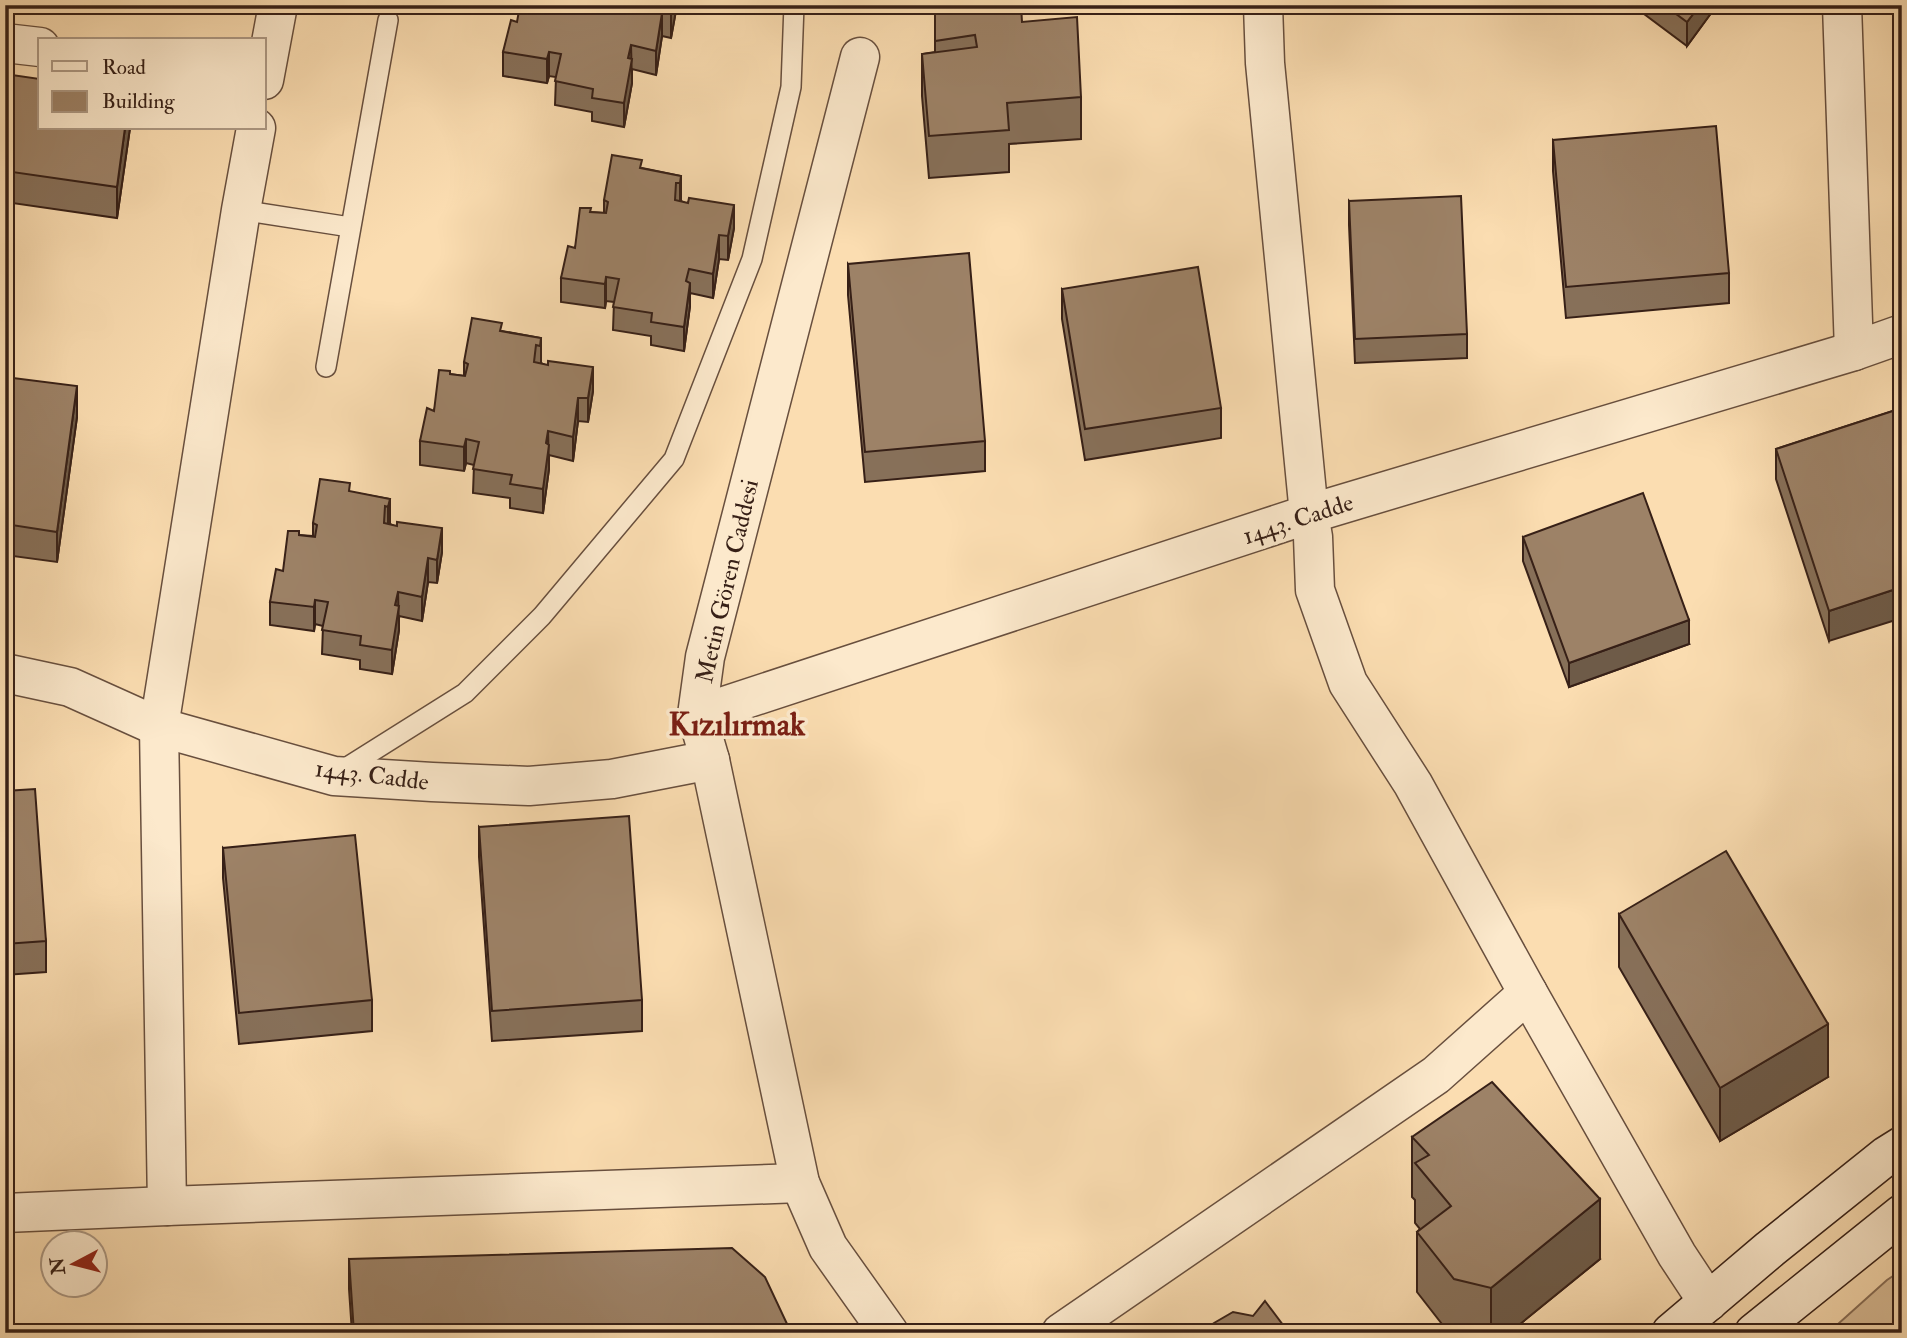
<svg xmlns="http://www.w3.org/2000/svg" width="1907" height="1338" viewBox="0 0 1907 1338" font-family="'IM FELL Double Pica',serif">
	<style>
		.green { fill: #dabd97; stroke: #886e57; stroke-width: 2 }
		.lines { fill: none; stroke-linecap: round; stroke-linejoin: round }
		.service-casing { stroke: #684f3e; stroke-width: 22 }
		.minor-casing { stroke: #684f3e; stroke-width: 41 }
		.secondary-casing { stroke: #372017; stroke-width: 41 }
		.service { stroke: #fce9cc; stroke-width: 19 }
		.minor { stroke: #fce9cc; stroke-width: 38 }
		.secondary { stroke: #fce9cc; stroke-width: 38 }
		.wall { fill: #877059; stroke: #372017; stroke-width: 2 }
		.shaded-wall { fill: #6e5b48; stroke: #372017; stroke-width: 2 }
		.building { fill: #9d8267; stroke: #372017; stroke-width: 2 }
		.labels { text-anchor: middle; stroke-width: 7; stroke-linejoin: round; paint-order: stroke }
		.street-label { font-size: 24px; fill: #372017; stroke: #fce9cc }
		.district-label { font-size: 32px; font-weight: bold; fill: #7a1f14; stroke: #fce9cc }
	</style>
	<rect width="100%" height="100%" fill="#fbddb1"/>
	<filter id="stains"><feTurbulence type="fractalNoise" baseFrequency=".00286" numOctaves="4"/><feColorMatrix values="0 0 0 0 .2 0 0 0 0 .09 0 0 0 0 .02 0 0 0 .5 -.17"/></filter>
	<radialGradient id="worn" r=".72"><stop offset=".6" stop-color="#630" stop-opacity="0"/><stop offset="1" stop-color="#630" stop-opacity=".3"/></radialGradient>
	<!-- green -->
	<polygon class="green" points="1902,1270 1902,1333 1828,1333 1887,1280"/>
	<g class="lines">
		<!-- service casing -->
		<g class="service-casing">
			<g id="service">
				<polyline points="241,210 350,227"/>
				<polyline points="326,367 388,20"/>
				<polyline points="341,771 465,693 542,616 674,459 752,259 791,87 794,5"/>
			</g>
		</g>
		<!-- minor casing -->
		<g class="minor-casing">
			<g id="minor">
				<polyline points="1842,5 1854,351"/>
				<polyline points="5,43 40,47"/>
				<polyline points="860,57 705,657 697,715 710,760 800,1183 828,1247 889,1333"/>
				<polyline points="264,80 278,5"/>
				<polyline points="5,673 70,687 159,727 334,776 432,782 529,786 612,779 710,760"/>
				<polyline points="697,715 1309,514 1854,351 1902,334"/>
				<polyline points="1528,993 1677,1255 1708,1302"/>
				<polyline points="167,1206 159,727 241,210 256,128"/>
				<polyline points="5,1213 167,1206 800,1183"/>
				<polyline points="1061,1333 1436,1075 1528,993 1413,784 1348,683 1315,590 1313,537 1309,514 1265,63 1263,5"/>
			</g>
		</g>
		<!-- secondary casing -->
		<g class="secondary-casing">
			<g id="secondary">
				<polyline points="1671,1333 1770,1249 1886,1156 1902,1146"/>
				<polyline points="1754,1333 1902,1214"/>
			</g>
		</g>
		<!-- service -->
		<use href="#service" class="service"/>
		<!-- minor -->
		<use href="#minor" class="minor"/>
		<!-- secondary -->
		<use href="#secondary" class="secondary"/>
	</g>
	<!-- wall -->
	<g class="wall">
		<polygon points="677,5 671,38 662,36 656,75 632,69 632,83 624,127 592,121 592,112 555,105 556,77 549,76 547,83 503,76 503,52 517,22"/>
		<polygon points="935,5 1022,22 1081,97 1081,139 1009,144 1009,172 929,178 922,96 922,54 935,52"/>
		<polygon points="1632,5 1717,5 1687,46"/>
		<polygon points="5,74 40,128 130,128 117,218 5,202"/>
		<polygon points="1553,140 1729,273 1729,303 1566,318 1553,171"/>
		<polygon points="642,168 681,176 681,201 734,228 728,260 719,259 713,298 690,293 690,306 684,351 651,345 651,336 613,330 614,302 606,301 605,308 561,302 561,278 591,212 604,213 604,200"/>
		<polygon points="1349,201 1467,334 1467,358 1355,363 1349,225"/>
		<polygon points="848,264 985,441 985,471 865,482 848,295"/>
		<polygon points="1062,289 1221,408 1221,438 1085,460 1062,319"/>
		<polygon points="502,331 541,338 541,363 593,391 588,422 578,421 573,461 549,455 549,469 543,513 510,508 510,498 473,493 474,465 466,463 464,471 420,465 420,441 450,374 464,376 464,362"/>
		<polygon points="5,377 77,417 57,562 5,555"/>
		<polygon points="1902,408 1829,641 1776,479 1776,449"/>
		<polygon points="350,492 390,499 390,524 442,552 437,583 428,582 422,621 399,616 399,630 392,674 360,669 360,660 322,654 323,626 315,624 314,631 270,625 270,602 299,535 313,536 313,523"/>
		<polygon points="1523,537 1689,644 1569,687 1523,561"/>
		<polygon points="5,791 46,941 46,972 5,975"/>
		<polygon points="479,827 642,1000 642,1031 492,1041 479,857"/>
		<polygon points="223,848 372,1000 372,1031 239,1044 223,878"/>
		<polygon points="1619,914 1828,1077 1720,1141 1619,967"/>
		<polygon points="1412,1137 1600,1259 1509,1333 1449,1333 1417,1292 1417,1232 1420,1229 1415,1223 1415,1200 1412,1197"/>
		<polygon points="349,1259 788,1333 352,1333 349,1289"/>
	</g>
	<!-- shaded-wall -->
	<g class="shaded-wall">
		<polygon points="673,5 677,5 671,38 671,14"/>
		<polygon points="1700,5 1717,5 1687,46 1687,22"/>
		<polygon points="662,13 662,36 656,75 656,51"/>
		<polygon points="631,45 632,83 624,127 624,103 628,58"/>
		<polygon points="549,52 549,76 547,83 547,59"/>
		<polygon points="125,128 130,128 117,218 117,187"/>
		<polygon points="681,176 681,200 680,207 680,183"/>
		<polygon points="734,205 734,228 728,260 728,236"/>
		<polygon points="719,235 719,259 713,298 713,274"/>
		<polygon points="606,277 606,301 605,308 605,284"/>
		<polygon points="690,283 690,306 684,351 684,327"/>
		<polygon points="593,367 593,391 588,422 588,398"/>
		<polygon points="77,386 77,417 57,562 57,532"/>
		<polygon points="578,398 578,421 573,461 573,437"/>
		<polygon points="548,431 549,469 543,513 543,489 546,443"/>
		<polygon points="466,439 466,463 464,471 464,447"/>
		<polygon points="390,499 390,523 388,531 388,507"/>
		<polygon points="442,528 442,552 437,583 437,560"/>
		<polygon points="428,558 428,582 422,621 422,597"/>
		<polygon points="1902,587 1902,618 1829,641 1829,611"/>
		<polygon points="398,592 399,630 392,674 392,650 395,605"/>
		<polygon points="315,600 315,624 314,631 314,607"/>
		<polygon points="1689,620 1689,644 1569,687 1569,663"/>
		<polygon points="1828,1024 1828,1077 1720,1141 1720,1088"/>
		<polygon points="1600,1199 1600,1259 1509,1333 1491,1333 1491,1288"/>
	</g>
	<!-- building -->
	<g class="building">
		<polygon points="520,5 673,5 671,14 662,13 656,51 631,45 628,58 632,59 624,103 592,98 593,89 555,81 561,54 549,52 547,59 503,52 511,20 517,22"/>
		<polygon points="935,5 1021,5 1022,22 1077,17 1081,97 1007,103 1009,130 929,136 922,54 977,47 975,35 935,41"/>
		<polygon points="1664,5 1700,5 1687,22"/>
		<polygon points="5,74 40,79 40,128 125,128 117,187 5,171"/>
		<polygon points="1716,126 1729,273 1566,287 1553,140"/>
		<polygon points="612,155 642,160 640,168 681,176 680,183 676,183 675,200 688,203 689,198 734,205 728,236 719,235 713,274 689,269 686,281 690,283 684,327 651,322 652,313 613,307 619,279 606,277 605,284 561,278 568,246 575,248 580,208 591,208 590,212 606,213 608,202 604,200"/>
		<polygon points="1461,196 1467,334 1355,339 1349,201"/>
		<polygon points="969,253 985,441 865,452 848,264"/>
		<polygon points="1198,267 1221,408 1085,429 1062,289"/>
		<polygon points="472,318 502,323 500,331 541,338 540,346 536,345 534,362 548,365 548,361 593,367 588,398 578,398 573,437 548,431 546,443 549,445 543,489 510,484 512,475 473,469 479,442 466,439 464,447 420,441 427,408 434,411 439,370 450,371 450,374 465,376 468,364 464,362"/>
		<polygon points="5,377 77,386 57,532 5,524"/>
		<polygon points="1902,408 1902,587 1829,611 1776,449"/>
		<polygon points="320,479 350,483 349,491 390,499 388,507 385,506 384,523 397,526 397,522 442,528 437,560 428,558 422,597 398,592 395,605 399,606 392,650 360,645 361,636 322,630 328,602 315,600 314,607 270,602 276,569 283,571 288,531 299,531 299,535 315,537 317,525 313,523"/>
		<polygon points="1643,493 1689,620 1569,663 1523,537"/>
		<polygon points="35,789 46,941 5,944 5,791"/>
		<polygon points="629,816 642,1000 492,1011 479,827"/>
		<polygon points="355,835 372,1000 239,1013 223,848"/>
		<polygon points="1726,851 1828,1024 1720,1088 1619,914"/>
		<polygon points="1492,1082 1600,1199 1491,1288 1454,1279 1417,1232 1451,1206 1415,1163 1429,1155 1412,1137"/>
		<polygon points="732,1248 765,1277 788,1326 788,1333 354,1333 349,1259"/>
		<polygon points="1265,1301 1289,1333 1200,1333 1214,1323 1233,1312 1253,1316"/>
	</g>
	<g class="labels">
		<!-- street labels -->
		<g class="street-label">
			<text transform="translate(1298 519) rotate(-18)" y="8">1443. Cadde</text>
			<text transform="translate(727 581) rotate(-77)" y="8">Metin Gören Caddesi</text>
			<text transform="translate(372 775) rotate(7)" y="8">1443. Cadde</text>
		</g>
		<!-- district labels -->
		<g class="district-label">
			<text x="737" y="735">Kızılırmak</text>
		</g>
	</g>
	<!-- margin -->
	<rect width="1907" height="1338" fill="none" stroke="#fbddb1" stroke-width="28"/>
	<rect x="7" y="7" width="1893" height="1324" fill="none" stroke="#372017" stroke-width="3.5"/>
	<rect x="14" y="14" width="1879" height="1310" fill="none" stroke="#372017" stroke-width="2"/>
	<!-- legend -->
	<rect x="38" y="38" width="228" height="91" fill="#fce9cc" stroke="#ad9984" stroke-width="2"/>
	<rect x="52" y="61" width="35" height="10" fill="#fce9cc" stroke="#ad9984" stroke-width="2"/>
	<text x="102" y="74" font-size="21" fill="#372017">Road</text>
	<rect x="52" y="91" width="35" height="21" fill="#9d8267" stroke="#ad9984" stroke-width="2"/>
	<text x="102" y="108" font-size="21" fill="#372017">Building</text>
	<!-- north arrow -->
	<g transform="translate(74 1264) rotate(263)"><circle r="33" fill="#fce9cc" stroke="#ad9984" stroke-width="2"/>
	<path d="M0-5L12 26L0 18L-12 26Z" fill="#8f2418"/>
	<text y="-10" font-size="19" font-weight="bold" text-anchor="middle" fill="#372017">N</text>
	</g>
	<rect width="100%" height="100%" filter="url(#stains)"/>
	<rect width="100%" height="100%" fill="url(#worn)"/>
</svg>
